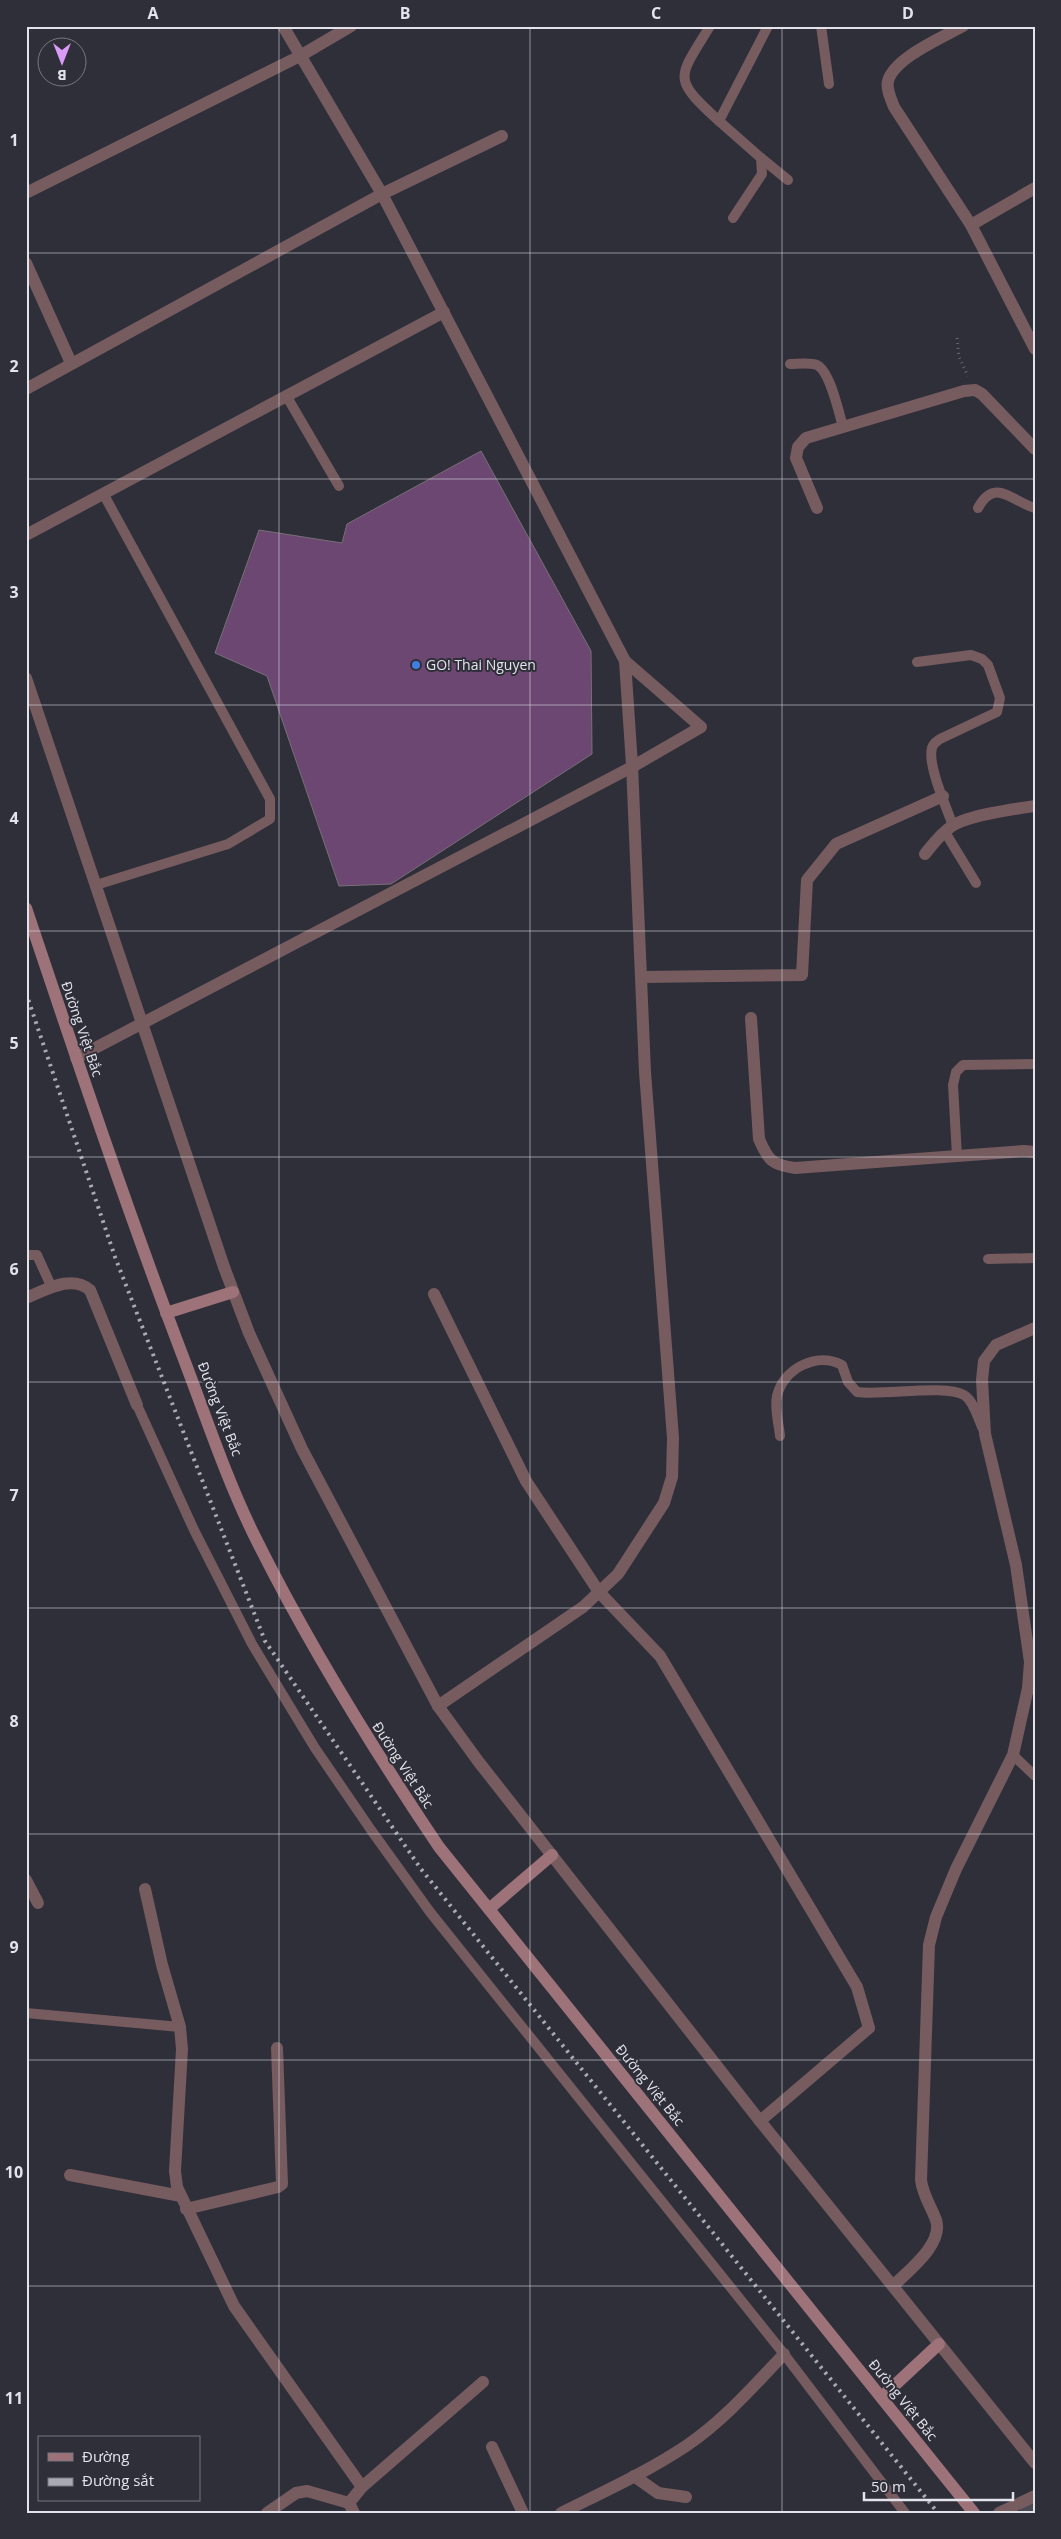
<svg xmlns="http://www.w3.org/2000/svg" width="1061" height="2539" viewBox="0 0 1061 2539" font-family="'Open Sans',sans-serif">
	<style>
		.building { fill: #6b4771; stroke: #786f79 }
		.lines { fill: none; stroke-linecap: round; stroke-linejoin: round }
		.trunk-tunnel { stroke: #4a4a54; stroke-width: 14; stroke-dasharray: 14 7; stroke-linecap: butt }
		.path { stroke: #6a6a73; stroke-width: 3; stroke-dasharray: 1 4; stroke-linecap: butt }
		.service { stroke: #765b5f; stroke-width: 10 }
		.minor { stroke: #765b5f; stroke-width: 12 }
		.tertiary { stroke: #765b5f; stroke-width: 12 }
		.secondary { stroke: #9d7379; stroke-width: 12 }
		.rail { stroke: #a9aab2; stroke-width: 4; stroke-dasharray: 2.5 5; stroke-linecap: butt }
		.grid { fill: none; stroke: #e3e4eb; stroke-width: 1; stroke-opacity: 0.55 }
		.shop-dot { fill: #3f7fe0; stroke: #2f2f39; stroke-width: 2 }
		.labels { text-anchor: middle; stroke-width: 4; stroke-linejoin: round; paint-order: stroke }
		.poi-label { font-size: 14px; fill: #e3e4eb; stroke: #2f2f39; text-anchor: start }
		.street-label { font-size: 14px; fill: #e3e4eb; stroke: #2f2f39 }
		.neatline { fill: none; stroke: #e3e4eb; stroke-width: 2 }
		.grid-label { font-size: 16px; text-anchor: middle; font-weight: bold; fill: #e3e4eb }
	</style>
	<rect width="100%" height="100%" fill="#2f2f39"/>
	<!-- building -->
	<polygon class="building" points="481,451 591,651 592,754 391,884 339,886 267,676 215,653 259,530 342,543 347,524"/>
	<g class="lines">
		<!-- trunk-tunnel -->
		<polyline class="trunk-tunnel" points="1021,2513 1035,2507"/>
		<!-- path -->
		<polyline class="path" points="957,338 959,357 968,376"/>
		<!-- service -->
		<g class="service">
			<path d="M710 26C678 79 671 77 719 121"/>
			<polyline points="821,26 829,84"/>
			<polyline points="761,158 788,180"/>
			<polyline points="733,218 762,174 761,158 719,121 768,26"/>
			<path d="M790 364C797 364 810 362 817 365 830 371 839 413 843 427"/>
			<polyline points="287,397 339,486"/>
			<path d="M978 508C995 477 1011 501 1035 508"/>
			<path d="M917 662 971 655 982 659 988 665 1000 698 997 712 940 739C936 742 933 743 932 748 927 765 947 808 953 826"/>
			<polyline points="945,832 976,883"/>
			<polyline points="96,885 228,844 270,819 270,799 104,495"/>
			<polyline points="957,1156 953,1085 956,1072 963,1065 1035,1064"/>
			<polyline points="26,1255 37,1255 52,1288"/>
			<polyline points="988,1259 1035,1258"/>
			<polyline points="137,1405 194,1530 252,1644 315,1748 371,1830 430,1912 784,2354 905,2513"/>
			<path d="M780 1436C779 1424 774 1408 777 1396 783 1369 817 1351 842 1365L848 1382 857 1392C882 1396 945 1384 964 1395 974 1401 978 1419 983 1429"/>
			<polyline points="1013,1755 1035,1776"/>
			<polyline points="26,2013 180,2027"/>
		</g>
		<!-- minor -->
		<g class="minor">
			<polyline points="283,26 382,194 625,661 632,765 645,1072 673,1438 672,1477 664,1503 618,1574 583,1607 438,1706"/>
			<path d="M963 26C943 37 894 58 888 81 886 89 891 99 894 107L971 225 1035 349"/>
			<polyline points="26,193 300,56 351,26"/>
			<polyline points="971,225 1035,188"/>
			<polyline points="26,263 71,363"/>
			<polyline points="26,389 382,194 502,136"/>
			<polyline points="817,508 796,458 798,447 806,438 964,391 975,390 982,394 1035,449"/>
			<polyline points="26,535 444,312"/>
			<polyline points="26,678 224,1267 249,1333 302,1449 438,1706 478,1761 760,2121 1035,2463"/>
			<path d="M925 854C933 844 941 833 952 826 969 815 1014 809 1035 806"/>
			<polyline points="641,977 802,975 807,880 836,844 943,796"/>
			<path d="M751 1018 759 1139C768 1160 772 1165 795 1168L1024 1151 1035 1152"/>
			<polyline points="76,1058 632,767 701,727 625,661"/>
			<polyline points="434,1294 526,1481 599,1592 660,1656 857,1987 869,2028 760,2121"/>
			<path d="M26 1298C46 1290 71 1274 90 1290L137 1405"/>
			<polyline points="26,1880 38,1903"/>
			<polyline points="145,1889 162,1965 180,2027 182,2049 175,2171 177,2187 234,2306 362,2487 349,2503 354,2513"/>
			<polyline points="70,2175 181,2196"/>
			<polyline points="186,2209 278,2187 282,2184 277,2048"/>
			<path d="M893 2286C908 2271 944 2244 936 2220 931 2206 923 2196 921 2180L929 1945 936 1917 956 1869 1013 1755 1028 1688 1030 1662 1016 1565 985 1434 982 1380 984 1361 996 1345 1035 1328"/>
			<polyline points="492,2447 523,2513"/>
			<polyline points="634,2476 658,2493 686,2497"/>
			<polyline points="362,2487 483,2382"/>
			<polyline points="267,2513 296,2493 307,2491 349,2503"/>
			<path d="M561 2513C603 2492 647 2472 686 2446 723 2421 754 2386 784 2354"/>
		</g>
		<!-- tertiary -->
		<polyline class="tertiary" points="999,2513 1035,2496"/>
		<!-- secondary -->
		<g class="secondary">
			<path d="M26 908C77 1060 128 1213 185 1362 207 1420 227 1480 254 1535 308 1644 371 1746 439 1847L974 2513"/>
			<polyline points="166,1313 233,1292"/>
			<polyline points="489,1909 552,1855"/>
			<polyline points="882,2397 939,2344"/>
		</g>
		<!-- rail -->
		<polyline class="rail" points="26,993 115,1257 265,1641 421,1869 938,2513"/>
	</g>
	<!-- grid -->
	<path class="grid" d="M279 26V2513M530 26V2513M782 26V2513M26 253H1035M26 479H1035M26 705H1035M26 931H1035M26 1157H1035M26 1382H1035M26 1608H1035M26 1834H1035M26 2060H1035M26 2286H1035"/>
	<!-- markers -->
	<circle class="shop-dot" cx="416" cy="665" r="5"/>
	<g class="labels">
		<!-- poi labels -->
		<g class="poi-label">
			<text x="426" y="670">GO! Thai Nguyen</text>
		</g>
		<!-- street labels -->
		<g class="street-label">
			<text transform="translate(82 1029) rotate(71)" y="5">Đường Việt Bắc</text>
			<text transform="translate(220 1409) rotate(69)" y="5">Đường Việt Bắc</text>
			<text transform="translate(403 1765) rotate(57)" y="5">Đường Việt Bắc</text>
			<text transform="translate(650 2085) rotate(51)" y="5">Đường Việt Bắc</text>
			<text transform="translate(903 2400) rotate(51)" y="5">Đường Việt Bắc</text>
		</g>
	</g>
	<!-- border -->
	<rect width="1061" height="2539" fill="none" stroke="#2f2f39" stroke-width="55"/>
	<!-- legend -->
	<rect x="38" y="2436" width="162" height="65" fill="#2f2f39" stroke="#777780"/>
	<rect x="48" y="2453" width="25" height="8" fill="#9d7379" stroke="#777780"/>
	<text x="82" y="2462" font-size="15" fill="#e3e4eb">Đường</text>
	<rect x="48" y="2478" width="25" height="8" fill="#a9aab2" stroke="#777780"/>
	<text x="82" y="2486" font-size="15" fill="#e3e4eb">Đường sắt</text>
	<!-- north arrow -->
	<g transform="translate(62 62) rotate(180)"><circle r="24" fill="#2f2f39" stroke="#777780"/>
	<path d="M0-4L9 19L0 12L-9 19Z" fill="#da9af7"/>
	<text y="-8" font-size="14" font-weight="bold" text-anchor="middle" fill="#e3e4eb">B</text>
	</g>
	<!-- scale -->
	<path d="M864 2492v8h149v-8" fill="none" stroke="#e3e4eb" stroke-width="2.5"/>
	<text x="871" y="2492" font-size="15" fill="#e3e4eb" stroke="#2f2f39" stroke-width="4" paint-order="stroke">50 m</text>
	<rect x="28" y="28" width="1006" height="2484" class="neatline"/>
	<g class="grid-label">
		<text x="153" y="19">A</text>
		<text x="405" y="19">B</text>
		<text x="656" y="19">C</text>
		<text x="908" y="19">D</text>
		<text x="14" y="146">1</text>
		<text x="14" y="372">2</text>
		<text x="14" y="598">3</text>
		<text x="14" y="824">4</text>
		<text x="14" y="1049">5</text>
		<text x="14" y="1275">6</text>
		<text x="14" y="1501">7</text>
		<text x="14" y="1727">8</text>
		<text x="14" y="1953">9</text>
		<text x="14" y="2178">10</text>
		<text x="14" y="2404">11</text>
	</g>
</svg>
